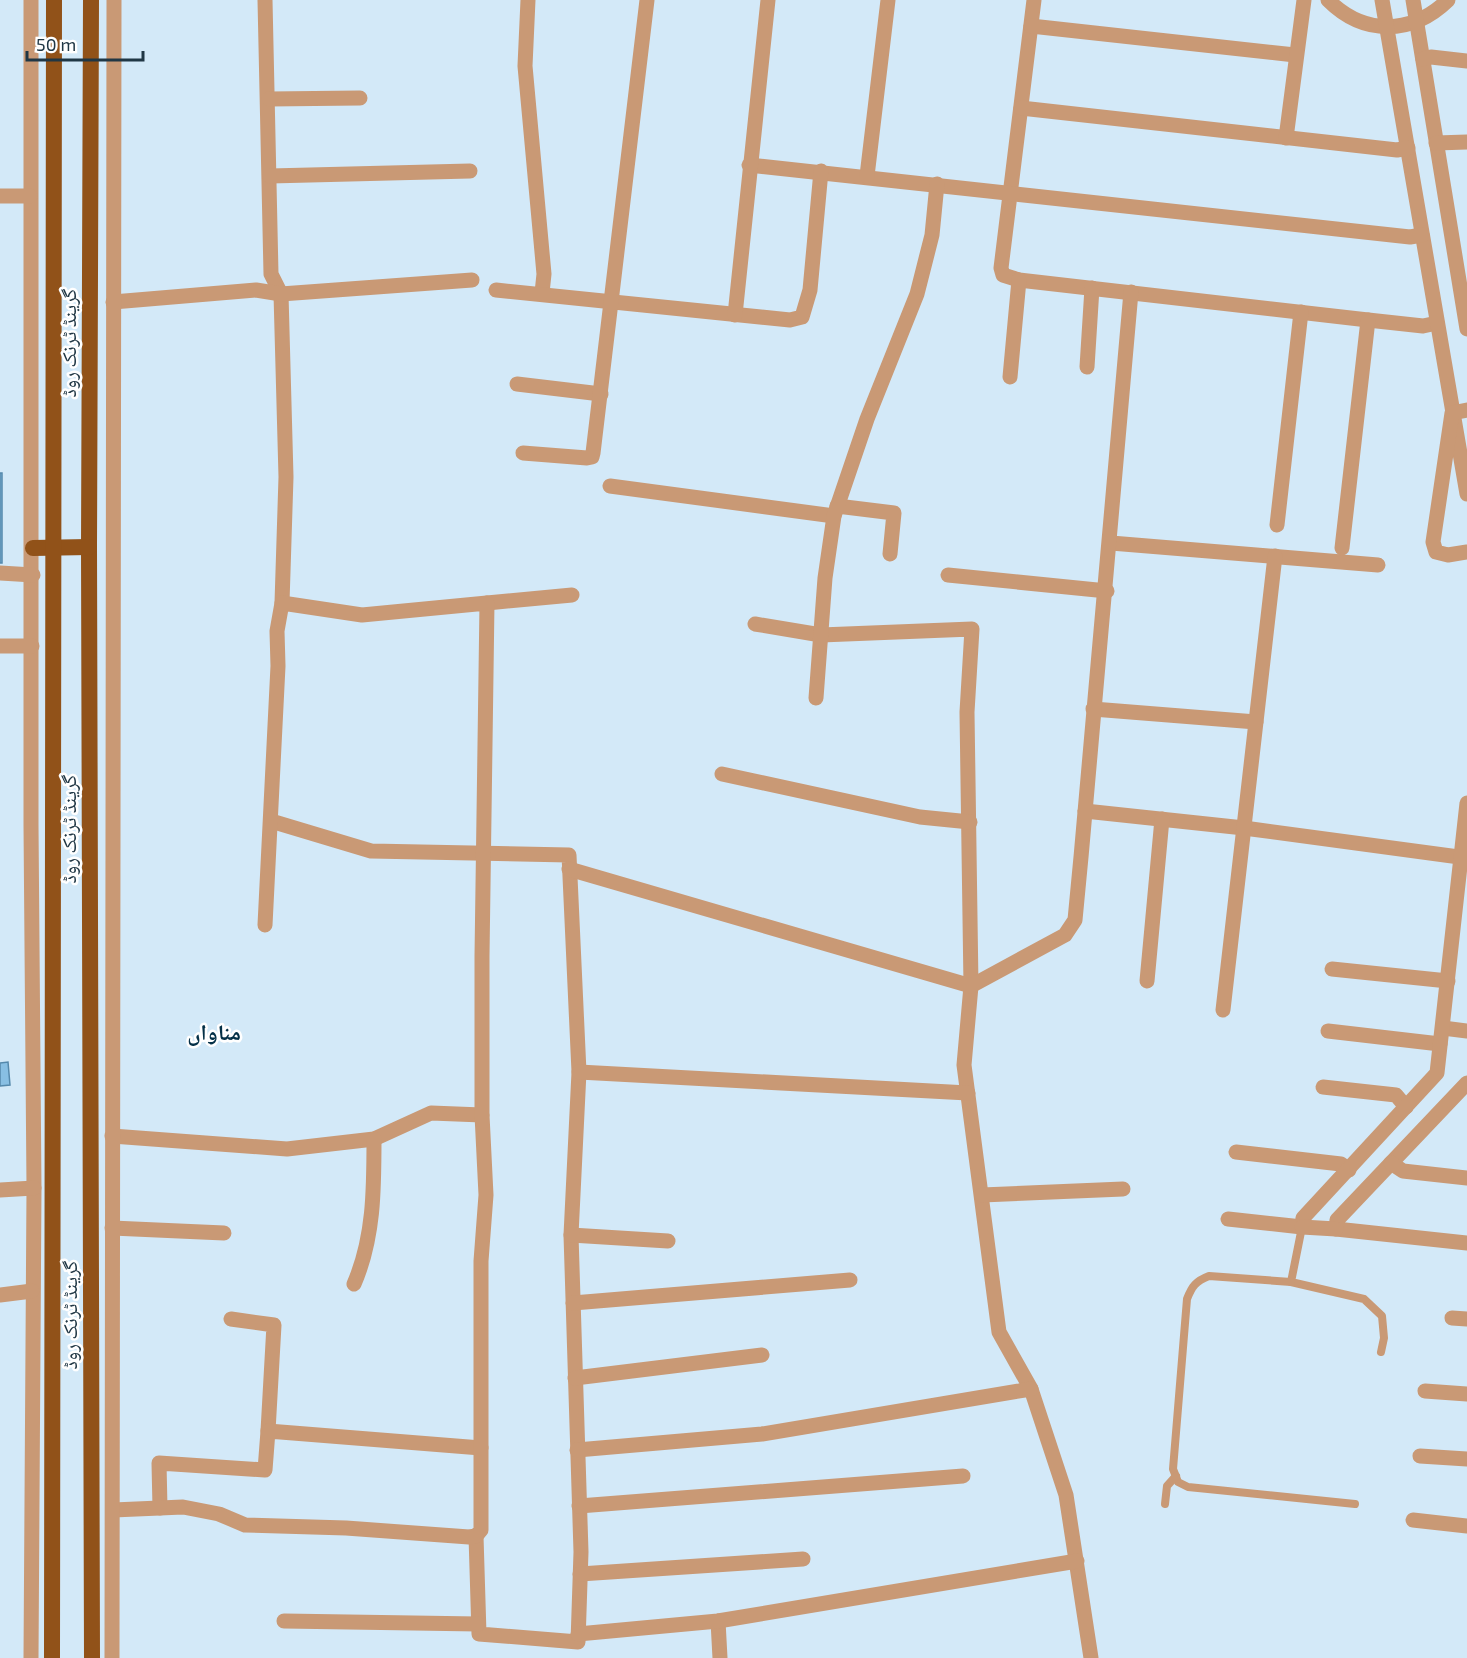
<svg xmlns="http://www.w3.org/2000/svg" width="1467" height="1658" viewBox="0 0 1467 1658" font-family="'Exo 2','Noto Naskh Arabic',sans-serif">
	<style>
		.building { fill: #88bfe3; stroke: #5589ac; stroke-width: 1.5 }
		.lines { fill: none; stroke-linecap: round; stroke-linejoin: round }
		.service { stroke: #c99975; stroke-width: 8 }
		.minor { stroke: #c99975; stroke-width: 15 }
		.trunk { stroke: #915219; stroke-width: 16 }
		.labels { text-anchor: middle; stroke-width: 5; stroke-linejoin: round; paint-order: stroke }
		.street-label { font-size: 20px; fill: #203745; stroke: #fff }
		.quarter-label { font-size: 22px; font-weight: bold; fill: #043047; stroke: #fff }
	</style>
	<rect width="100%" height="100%" fill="#d3e9f8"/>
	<!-- building -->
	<g class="building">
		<rect x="0" y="473" width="2" height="90"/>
		<polygon points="8,1062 10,1085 0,1086 0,1063"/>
	</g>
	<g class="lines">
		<!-- service -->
		<g class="service">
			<polyline points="1302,1227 1291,1282 1364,1299 1382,1316 1384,1338 1381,1352"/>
			<path d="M1291 1282 1209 1276C1196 1281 1192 1286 1187 1299L1173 1469 1178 1482 1188 1487 1355 1504"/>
			<polyline points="1165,1504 1167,1486 1176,1476"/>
		</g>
		<!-- minor -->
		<g class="minor">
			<polyline points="31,0 31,825 34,1188 31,1658"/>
			<polyline points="265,0 271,274 281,294 286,477 282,603"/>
			<polyline points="528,0 525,66 544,274 542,293"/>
			<polyline points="1034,0 1001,268 1003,275 1019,280 1368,320 1423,326 1437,323"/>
			<path d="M1328 0C1364 36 1412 35 1448 0"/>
			<polyline points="1382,0 1467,494"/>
			<polyline points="1413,0 1467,329"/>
			<polyline points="1031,26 1295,55"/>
			<polyline points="1423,59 1431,57 1467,61"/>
			<polyline points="269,99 360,98"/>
			<polyline points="1021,108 1397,150 1408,148"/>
			<polyline points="1286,138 1304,0"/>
			<polyline points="1436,143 1467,142"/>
			<polyline points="749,165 1410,237 1422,235"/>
			<polyline points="270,176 470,171"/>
			<polyline points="867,176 888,0"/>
			<polyline points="0,196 30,196"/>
			<polyline points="496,290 790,320 802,317 810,290 821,171"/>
			<polyline points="113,302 256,290 281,294 472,280"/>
			<polyline points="735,315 768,0"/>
			<polyline points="1087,367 1092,288"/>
			<polyline points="1010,377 1019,280"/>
			<polyline points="517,384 601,394"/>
			<polyline points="1467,410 1452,413 1433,542 1436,552 1448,555 1467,552"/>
			<polyline points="523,453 587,458 592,457 593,453 647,0"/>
			<polyline points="610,486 834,516"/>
			<polyline points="837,506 894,513 890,554"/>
			<polyline points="1277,525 1301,312"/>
			<polyline points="1111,543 1378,565"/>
			<polyline points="1342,548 1368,320"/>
			<polyline points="0,573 33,575"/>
			<polyline points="948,575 1107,591"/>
			<polyline points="487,603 572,595"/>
			<polyline points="755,624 821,635 972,629 967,712 971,986 964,1065 999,1332 1031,1389 1066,1495 1091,1658"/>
			<polyline points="0,646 32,646"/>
			<polyline points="816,698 825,578 834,516 867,419 917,294 932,235 937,184"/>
			<polyline points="1093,709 1256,722"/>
			<polyline points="722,774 920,817 970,822"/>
			<polyline points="1085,811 1244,828 1467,858"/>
			<polyline points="271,821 371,851 569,855 579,1072 571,1235 581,1552 578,1642 479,1634 476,1536"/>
			<path d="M569 869 971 986 1065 935 1075 920C1095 711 1114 502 1131 292"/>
			<polyline points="1332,969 1448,981"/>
			<polyline points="1147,981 1162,819"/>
			<polyline points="1223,1010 1275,556"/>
			<polyline points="1443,1028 1467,1031"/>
			<polyline points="1328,1031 1440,1044"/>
			<polyline points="579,1072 968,1093"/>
			<polyline points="1467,1083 1337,1220 1336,1229 1467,1243"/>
			<polyline points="1323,1087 1396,1095 1406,1107"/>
			<polyline points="112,1136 287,1149 374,1139 431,1113 482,1115"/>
			<polyline points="1236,1152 1341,1164 1349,1170"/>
			<polyline points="1391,1163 1403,1171 1467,1178"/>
			<polyline points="0,1190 34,1188"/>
			<polyline points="982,1195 1123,1189"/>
			<polyline points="1228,1219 1302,1227 1303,1218 1437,1073 1467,803"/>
			<polyline points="1302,1227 1336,1229"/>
			<polyline points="112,1228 224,1233"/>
			<polyline points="571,1235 668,1241"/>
			<path d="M354 1284C374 1238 374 1189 374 1139"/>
			<polyline points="0,1295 32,1291"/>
			<polyline points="573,1303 850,1280"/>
			<polyline points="1452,1318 1467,1319"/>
			<polyline points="231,1319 274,1325 268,1431"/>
			<polyline points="575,1378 762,1355"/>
			<polyline points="1425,1391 1467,1394"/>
			<polyline points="577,1450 762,1434 1031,1389"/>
			<polyline points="1420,1456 1467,1459"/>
			<polyline points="579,1506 963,1476"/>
			<polyline points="160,1508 159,1463 265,1470 268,1431 481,1448"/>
			<polyline points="113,1510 183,1507 219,1514 245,1525 346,1528 469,1537 476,1536 481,1530 481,1261 486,1195 482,1115 482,956 487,603 362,615 282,603 277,631 278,666 265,925"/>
			<polyline points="1413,1520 1467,1526"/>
			<polyline points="580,1574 803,1559"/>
			<polyline points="284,1621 478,1624"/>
			<polyline points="718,1621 720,1658"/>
			<polyline points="578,1634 718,1621 1077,1561"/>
			<polyline points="112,1658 114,0"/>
		</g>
		<!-- trunk -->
		<g class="trunk">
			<polyline points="91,0 89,547 92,1658"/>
			<polyline points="33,548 89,547"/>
			<polyline points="52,1658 54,0"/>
		</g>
	</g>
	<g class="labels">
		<!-- street labels -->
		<g class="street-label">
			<text transform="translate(69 343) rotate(-90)" y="7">گرینڈ ٹرنک روڈ</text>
			<text transform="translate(69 829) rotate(-90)" y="7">گرینڈ ٹرنک روڈ</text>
			<text transform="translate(70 1315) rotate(-90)" y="7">گرینڈ ٹرنک روڈ</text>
		</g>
		<!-- quarter labels -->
		<g class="quarter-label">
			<text x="214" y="1040">مناواں</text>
		</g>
	</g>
	<!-- scale -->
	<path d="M27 51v9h116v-9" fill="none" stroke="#203745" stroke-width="3"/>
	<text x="36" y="51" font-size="18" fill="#203745" stroke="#ffffff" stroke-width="4.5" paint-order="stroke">50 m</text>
</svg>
